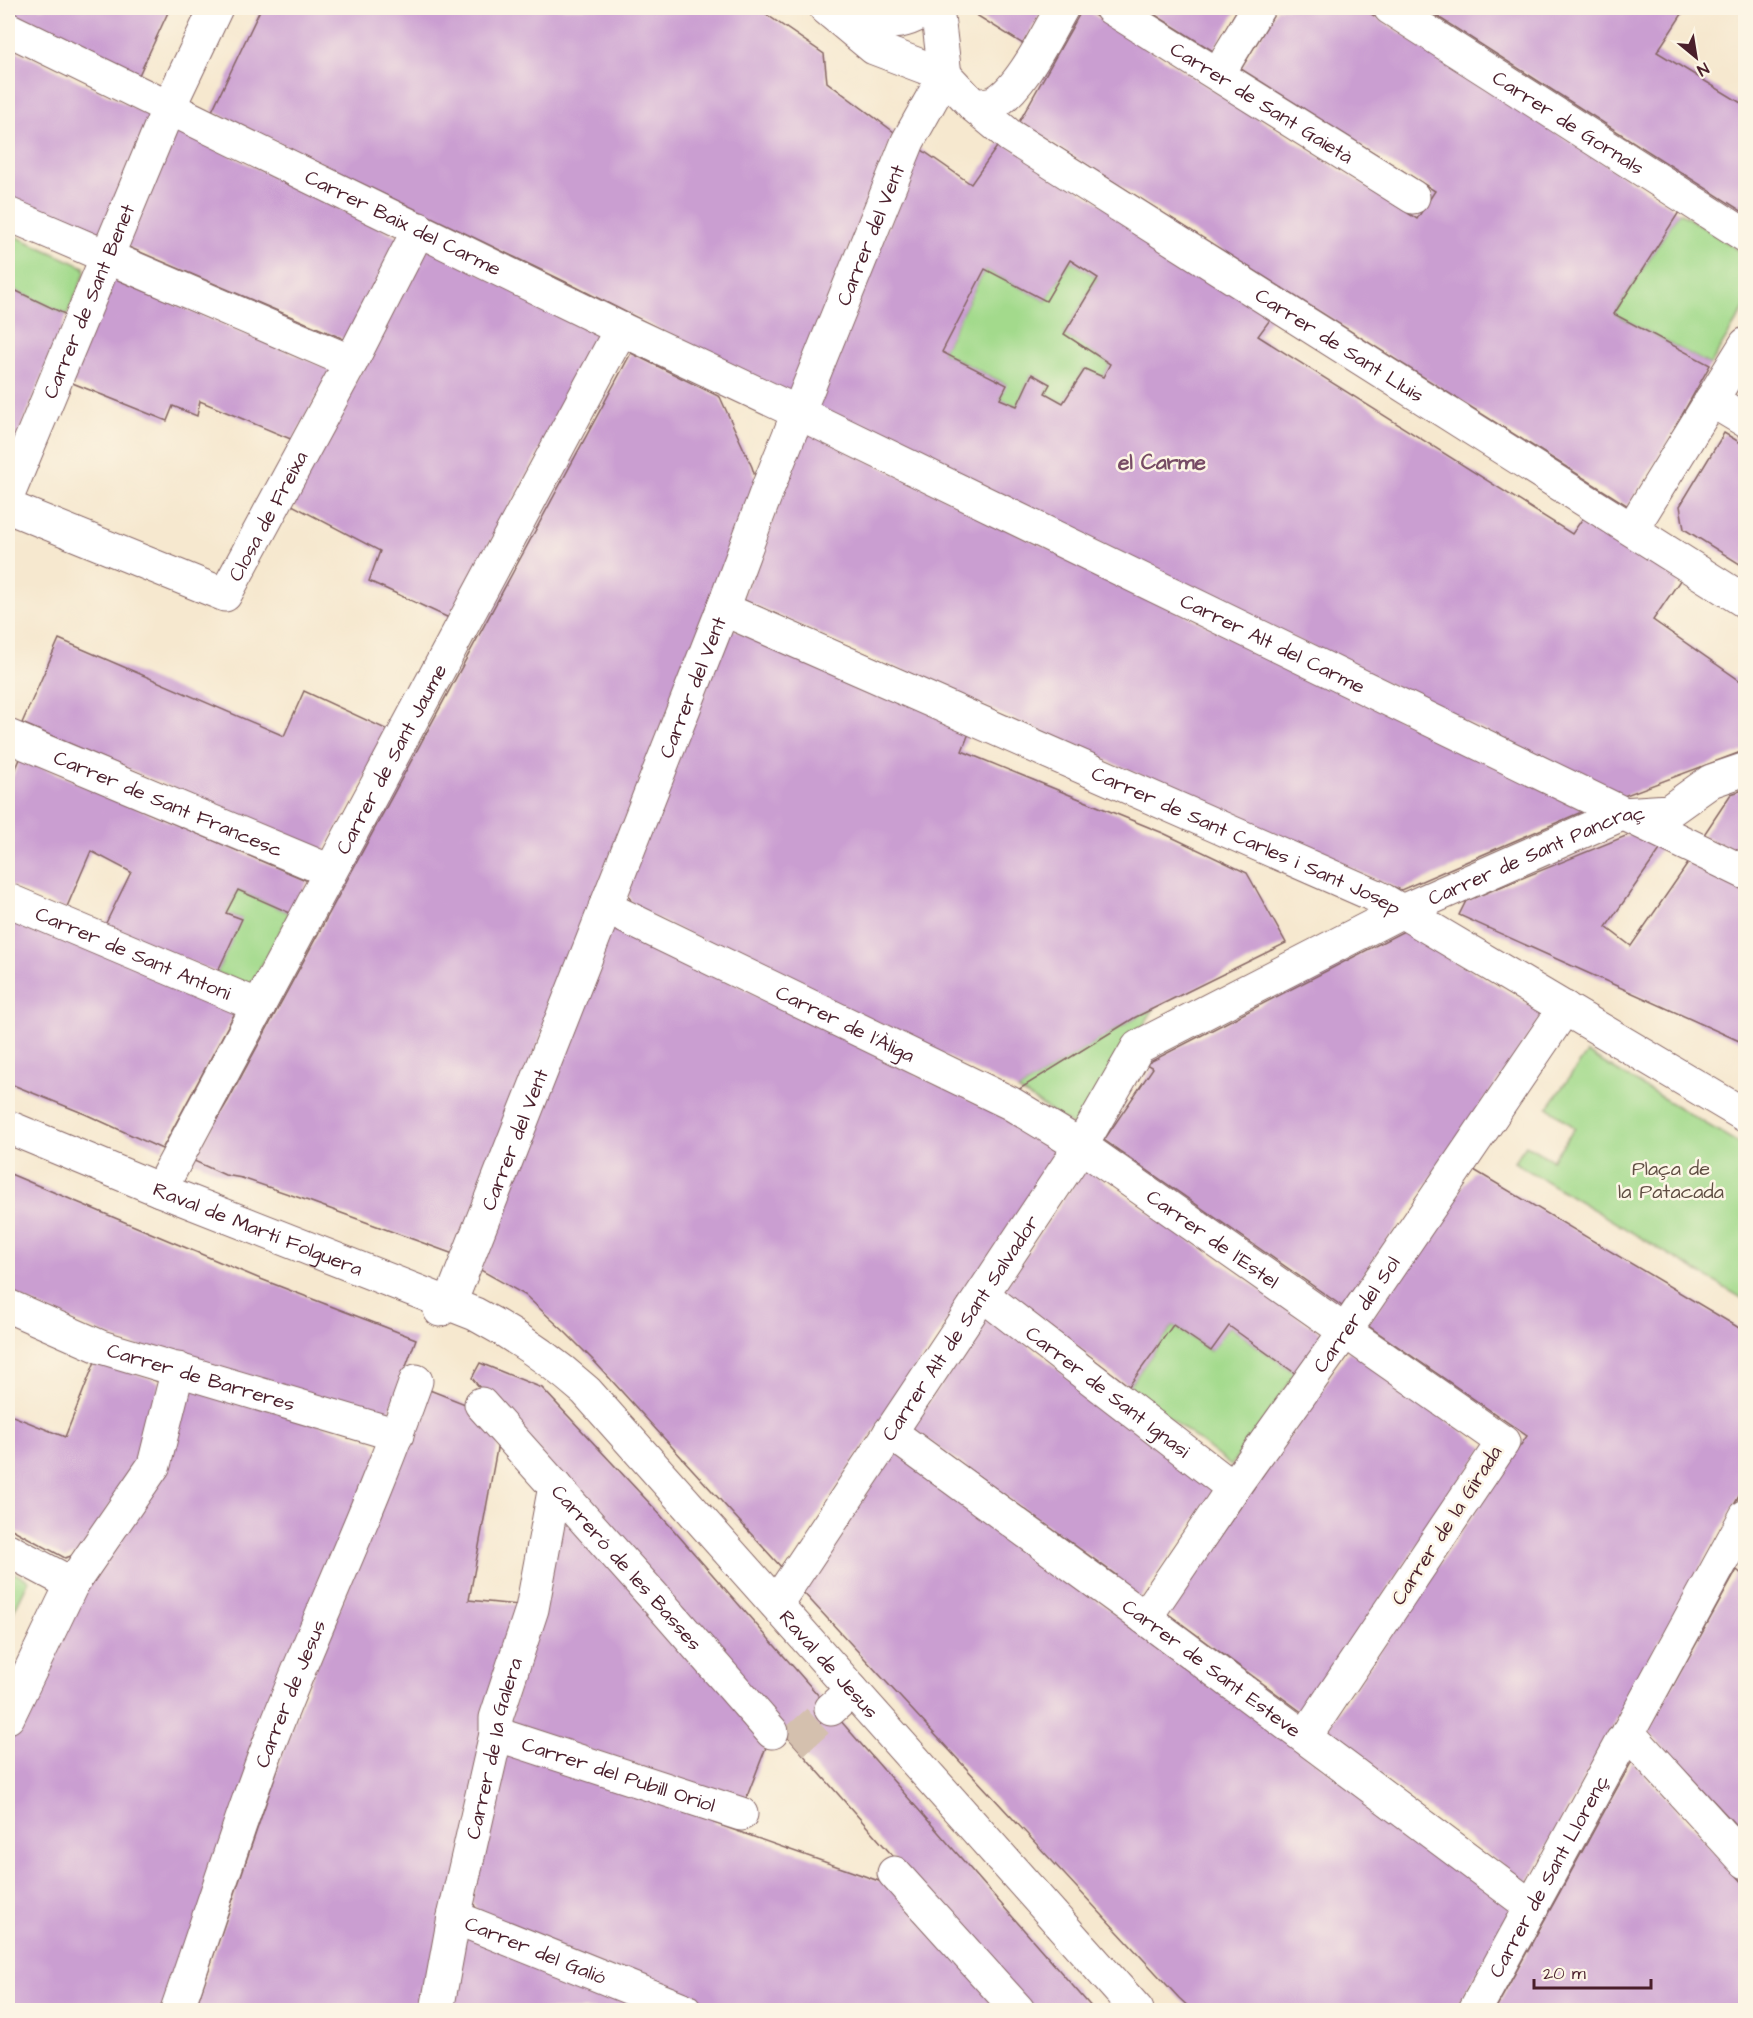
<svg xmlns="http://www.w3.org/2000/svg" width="1753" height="2018" viewBox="0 0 1753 2018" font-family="'Architects Daughter',sans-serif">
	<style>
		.green { fill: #a3da8c; stroke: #767c5c; stroke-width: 1.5 }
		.building { fill: #ca9ed1; fill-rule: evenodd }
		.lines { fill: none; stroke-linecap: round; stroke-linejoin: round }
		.minor-tunnel { stroke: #d4c0ae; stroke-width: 33; stroke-dasharray: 33 16; stroke-linecap: butt }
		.minor-casing { stroke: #866564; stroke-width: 35 }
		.minor { stroke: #fff; stroke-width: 33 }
		.labels { text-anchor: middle; stroke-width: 5; stroke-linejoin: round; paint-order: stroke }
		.street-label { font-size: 20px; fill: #4a1f2b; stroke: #fcf5e5 }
		.park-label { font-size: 20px; fill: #604e43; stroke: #fcf5e5 }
		.neighbourhood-label { font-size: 21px; font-weight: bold; fill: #774b65; stroke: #fcf5e5 }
	</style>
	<rect width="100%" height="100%" fill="#fcf5e5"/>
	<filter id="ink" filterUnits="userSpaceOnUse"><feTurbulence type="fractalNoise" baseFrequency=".0167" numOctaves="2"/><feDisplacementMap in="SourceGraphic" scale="12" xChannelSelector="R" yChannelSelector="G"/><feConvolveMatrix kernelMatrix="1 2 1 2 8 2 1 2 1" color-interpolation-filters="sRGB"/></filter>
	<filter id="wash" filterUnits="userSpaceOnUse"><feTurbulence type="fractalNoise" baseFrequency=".008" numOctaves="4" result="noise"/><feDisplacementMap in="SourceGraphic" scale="24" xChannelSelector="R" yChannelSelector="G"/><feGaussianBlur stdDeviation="1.35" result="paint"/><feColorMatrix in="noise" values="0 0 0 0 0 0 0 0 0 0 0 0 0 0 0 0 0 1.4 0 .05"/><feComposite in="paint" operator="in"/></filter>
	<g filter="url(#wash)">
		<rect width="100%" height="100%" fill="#f6e8cf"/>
		<!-- green -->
		<g class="green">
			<polygon points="1679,212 1745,254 1745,307 1710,365 1614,314"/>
			<polygon points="8,233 84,267 85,273 67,315 8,287"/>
			<polygon points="1070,260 1098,278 1064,334 1110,364 1103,377 1084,369 1063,403 1045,393 1050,384 1032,374 1017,406 1000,399 1006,384 942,352 985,269 1046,301"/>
			<polygon points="238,890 290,913 251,985 217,973 241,919 226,913"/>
			<polygon points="1155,1007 1078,1129 1018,1090 1134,1018"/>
			<polygon points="1587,1053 1745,1147 1745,1300 1514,1162 1526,1145 1552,1160 1575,1128 1548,1107"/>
			<polygon points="1173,1325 1210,1351 1229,1326 1296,1374 1231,1466 1129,1386"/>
			<polygon points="8,1570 29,1580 8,1623"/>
		</g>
		<g id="blocks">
			<!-- building -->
			<g class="building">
				<polygon points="8,8 170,8 139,75 8,13"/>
				<polygon points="261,8 757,8 824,54 827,82 894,132 792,396 570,284 212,111"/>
				<polygon points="965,8 1044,8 1023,44"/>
				<polygon points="1083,8 1417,219 1435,191 1241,69 1278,8 1362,8 1679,212 1614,314 1710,365 1665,445 1628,506 1019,122"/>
				<polygon points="1144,8 1238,8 1213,51"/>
				<polygon points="1424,8 1686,8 1657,52 1746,106 1746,214"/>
				<polygon points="8,47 151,116 101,236 8,197"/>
				<polygon points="175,129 401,238 346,340 126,246"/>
				<path d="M1001 141 1275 313 1258 336 1572 534 1585 515 1683 576 1653 620 1746 685V750L1621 797 816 407 919 148 971 184ZM1070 260 1098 278 1064 334 1110 364 1103 377 1085 369 1063 403 1045 393 1050 384 1032 374 1017 406 1000 399 1007 385 942 352 985 269 1046 301Z"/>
				<polygon points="427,246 602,336 449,618 369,581 380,551 290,504"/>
				<polygon points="113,278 331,370 293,440 200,401 197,416 173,406 167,421 70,382"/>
				<polygon points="8,287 67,315 8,460"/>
				<polygon points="631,353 720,397 752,467 757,483 456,1255 303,1199 242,1178 225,1175 192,1160 228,1101"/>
				<polygon points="807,431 1586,810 1401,890 742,599"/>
				<polygon points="1724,433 1746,446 1746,568 1684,529 1680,506"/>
				<polygon points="730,628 971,728 962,751 1163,833 1247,873 1286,943 1134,1018 1018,1090 634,908 625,887"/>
				<polygon points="59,639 284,736 304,691 390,731 323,852 22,723"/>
				<polygon points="20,759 34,764 308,881 290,913 238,890 226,913 242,919 217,973 105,925 131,872 91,851 66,909 8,884 8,788"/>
				<polygon points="1746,789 1746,857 1703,836 1731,794"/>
				<polygon points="1633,833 1662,847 1606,927 1631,946 1689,862 1746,890 1746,1044 1459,915 1466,901"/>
				<polygon points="8,911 237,1009 162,1149 85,1114 8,1083"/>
				<polygon points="612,923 1011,1121 1060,1151 782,1568 593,1360 566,1333 525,1295 477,1268"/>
				<polygon points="1404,931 1544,1014 1342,1306 1104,1140 1153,1068 1146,1064"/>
				<polygon points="1085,1168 1324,1335 1296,1374 1229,1326 1211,1351 1173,1325 1129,1386 1003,1290"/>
				<polygon points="1474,1170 1746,1332 1746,1483 1527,1883 1325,1732 1527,1436 1367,1325"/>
				<polygon points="8,1173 258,1278 416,1339 387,1419 122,1341 8,1293"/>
				<polygon points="988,1315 1214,1491 1139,1599 1114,1580 1116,1575 912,1428"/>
				<polygon points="1349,1351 1484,1447 1303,1713 1167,1613"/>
				<polygon points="96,1359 159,1382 151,1441 80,1553 65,1558 8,1527 8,1414 65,1437"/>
				<polygon points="480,1363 542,1388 656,1510 1094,2010 1029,2010 487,1397 472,1378"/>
				<polygon points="186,1382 373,1442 380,1457 166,2010 8,2010 8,1748 13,1727"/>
				<polygon points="427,1389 478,1409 499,1438 469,1600 518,1605 426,2010 195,2010 291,1730"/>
				<polygon points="895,1451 1513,1908 1456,2010 1192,2010 1179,1998 801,1590"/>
				<polygon points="562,1513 770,1737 744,1804 509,1722"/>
				<polygon points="1737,1570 1746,1578 1746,1836 1648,1731"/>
				<polygon points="507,1751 716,1816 714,1823 893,1886 1005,2010 706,2010 481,1916 472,1902"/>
				<polygon points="1632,1761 1746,1886 1746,2010 1495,2010"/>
				<polygon points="465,1930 658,2010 450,2010"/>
			</g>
		</g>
	</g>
	<g filter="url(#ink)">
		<use href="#blocks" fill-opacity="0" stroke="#866564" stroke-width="1.5"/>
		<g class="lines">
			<!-- minor-tunnel -->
			<polyline class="minor-tunnel" points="793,1743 831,1709"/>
			<!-- minor casing -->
			<g class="minor-casing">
				<g id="minor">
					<path id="s1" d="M826 8 874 48 945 75 974 106 1010 136 1746 602"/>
					<polyline points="937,8 945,75"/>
					<path id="s2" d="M1111 8 1413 197"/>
					<path id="s3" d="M1390 8 1746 236"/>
					<path d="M838 14C869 21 900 31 927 8"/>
					<path id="s4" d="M8 29 621 329 799 413 1746 873"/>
					<polyline points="1218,74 1258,8"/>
					<path d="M974 106C980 105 987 105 993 103 1019 93 1048 32 1062 8"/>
					<polyline points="8,214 351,362"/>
					<polyline points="1711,400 1746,421"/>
					<path id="s5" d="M8 495 169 107 216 8"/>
					<path id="s6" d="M8 507 225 595 351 362 419 229"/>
					<polyline points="1632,529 1746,344"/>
					<path id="s7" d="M723 609 1376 896 1746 1116"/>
					<path id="s8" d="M8 736 330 871"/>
					<path id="s9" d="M8 900 259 1006"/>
					<path id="s10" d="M605 907 1010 1103 1081 1146 1503 1442 1305 1737"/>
					<path id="s11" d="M8 1127 160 1190 475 1314C515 1335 551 1360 586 1391L1137 2010"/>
					<path id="s12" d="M160 1190 621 329"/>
					<path id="s13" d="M983 1295 1233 1488"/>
					<path id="s14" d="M8 1306 101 1347 397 1435"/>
					<path id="s15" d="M440 1310 450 1303 723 609 769 485 908 141 945 75"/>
					<path id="s16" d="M481 1404 663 1607 772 1732"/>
					<path id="s17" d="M890 1432 1145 1618 1532 1907"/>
					<polyline points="1746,1516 1628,1733 1746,1862"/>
					<polyline points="8,1550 72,1584"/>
					<path id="s18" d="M776 1604 1081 1146 1138 1047 1402 911 1622 814 1669 811 1711 781 1746 769"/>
					<path id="s19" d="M1145 1618 1233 1488 1346 1330 1565 1008"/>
					<polyline points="831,1709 852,1690"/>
					<polyline points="8,1717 72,1584 154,1465 178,1369"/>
					<path id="s20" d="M496 1734 741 1814"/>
					<polyline points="894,1873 1018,2010"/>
					<path id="s21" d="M454 1917 685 2010"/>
					<path id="s22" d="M177 2010C208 1922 236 1831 269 1744 316 1622 373 1504 416 1381"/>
					<path id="s23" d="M437 2010 454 1917 496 1734V1718L532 1609 555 1486"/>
					<path id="s24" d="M1475 2010 1622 1741"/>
				</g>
			</g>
			<!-- minor -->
			<use href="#minor" class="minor"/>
		</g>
	</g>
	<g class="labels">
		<!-- street labels -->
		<g class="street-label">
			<text dy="7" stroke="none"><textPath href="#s2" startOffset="178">Carrer de Sant Gaietà</textPath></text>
			<text dy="7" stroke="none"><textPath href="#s3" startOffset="212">Carrer de Gornals</textPath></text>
			<text dy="7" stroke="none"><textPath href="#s4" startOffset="440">Carrer Baix del Carme</textPath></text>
			<text dy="7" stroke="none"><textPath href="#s15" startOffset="1160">Carrer del Vent</textPath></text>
			<text dy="7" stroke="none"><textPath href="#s5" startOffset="210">Carrer de Sant Benet</textPath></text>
			<text dy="7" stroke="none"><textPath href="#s1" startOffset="618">Carrer de Sant Lluis</textPath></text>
			<text dy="7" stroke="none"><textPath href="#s6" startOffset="324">Closa de Freixa</textPath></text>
			<text dy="7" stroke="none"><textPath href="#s4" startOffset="1406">Carrer Alt del Carme</textPath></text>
			<text dy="7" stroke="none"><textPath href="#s15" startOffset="674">Carrer del Vent</textPath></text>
			<text dy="7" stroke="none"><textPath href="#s12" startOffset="489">Carrer de Sant Jaume</textPath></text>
			<text dy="7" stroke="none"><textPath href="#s8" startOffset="174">Carrer de Sant Francesc</textPath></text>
			<text dy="7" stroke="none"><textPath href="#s7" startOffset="572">Carrer de Sant Carles i Sant Josep</textPath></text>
			<text dy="7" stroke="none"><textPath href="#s18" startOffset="1108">Carrer de Sant Pancraç</textPath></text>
			<text dy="7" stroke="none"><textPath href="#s9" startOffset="136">Carrer de Sant Antoni</textPath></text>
			<text dy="7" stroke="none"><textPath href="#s10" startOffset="267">Carrer de l'Àliga</textPath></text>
			<text dy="7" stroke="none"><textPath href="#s15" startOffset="188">Carrer del Vent</textPath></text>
			<text dy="7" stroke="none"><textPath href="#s11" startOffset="270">Raval de Martí Folguera</textPath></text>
			<text dy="7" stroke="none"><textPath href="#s10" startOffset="694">Carrer de l'Estel</textPath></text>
			<text dy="7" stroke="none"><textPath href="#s19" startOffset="370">Carrer del Sol</textPath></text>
			<text dy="7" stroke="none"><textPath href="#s18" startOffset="332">Carrer Alt de Sant Salvador</textPath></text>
			<text dy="7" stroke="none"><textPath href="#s14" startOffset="206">Carrer de Barreres</textPath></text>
			<text dy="7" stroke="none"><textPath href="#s13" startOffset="158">Carrer de Sant Ignasi</textPath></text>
			<text transform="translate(1446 1525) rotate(-57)" y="7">Carrer de la Girada</text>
			<text dy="7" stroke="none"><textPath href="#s16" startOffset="219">Carreró de les Basses</textPath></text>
			<text dy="7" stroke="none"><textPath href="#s11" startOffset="1004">Raval de Jesus</textPath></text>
			<text dy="7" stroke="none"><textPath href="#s17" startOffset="399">Carrer de Sant Esteve</textPath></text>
			<text dy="7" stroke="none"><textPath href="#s22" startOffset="336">Carrer de Jesus</textPath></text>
			<text dy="7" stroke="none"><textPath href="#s23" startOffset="268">Carrer de la Galera</textPath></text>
			<text dy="7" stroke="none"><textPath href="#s20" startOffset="129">Carrer del Pubill Oriol</textPath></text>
			<text dy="7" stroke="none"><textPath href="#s24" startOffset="153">Carrer de Sant Llorenç</textPath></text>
			<text dy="7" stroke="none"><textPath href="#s21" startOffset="88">Carrer del Galió</textPath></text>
		</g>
		<!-- park labels -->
		<g class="park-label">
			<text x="1671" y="1175">Plaça de<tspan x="1671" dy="23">la Patacada</tspan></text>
		</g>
		<!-- neighbourhood labels -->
		<g class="neighbourhood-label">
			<text x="1162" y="469">el Carme</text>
		</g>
	</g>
	<!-- margin -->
	<rect width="1753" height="2018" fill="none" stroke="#fcf5e5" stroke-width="30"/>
	<!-- north arrow -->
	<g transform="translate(1696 57) rotate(150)" stroke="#fcf5e5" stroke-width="4.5" paint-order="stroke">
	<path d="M0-4.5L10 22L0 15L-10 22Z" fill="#4a1f2b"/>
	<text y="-9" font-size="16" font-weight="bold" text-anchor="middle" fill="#4a1f2b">N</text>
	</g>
	<!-- scale -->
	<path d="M1534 1979v9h117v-9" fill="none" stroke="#4a1f2b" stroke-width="3"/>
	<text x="1543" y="1979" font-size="18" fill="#4a1f2b" stroke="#fcf5e5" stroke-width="4.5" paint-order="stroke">20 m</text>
</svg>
